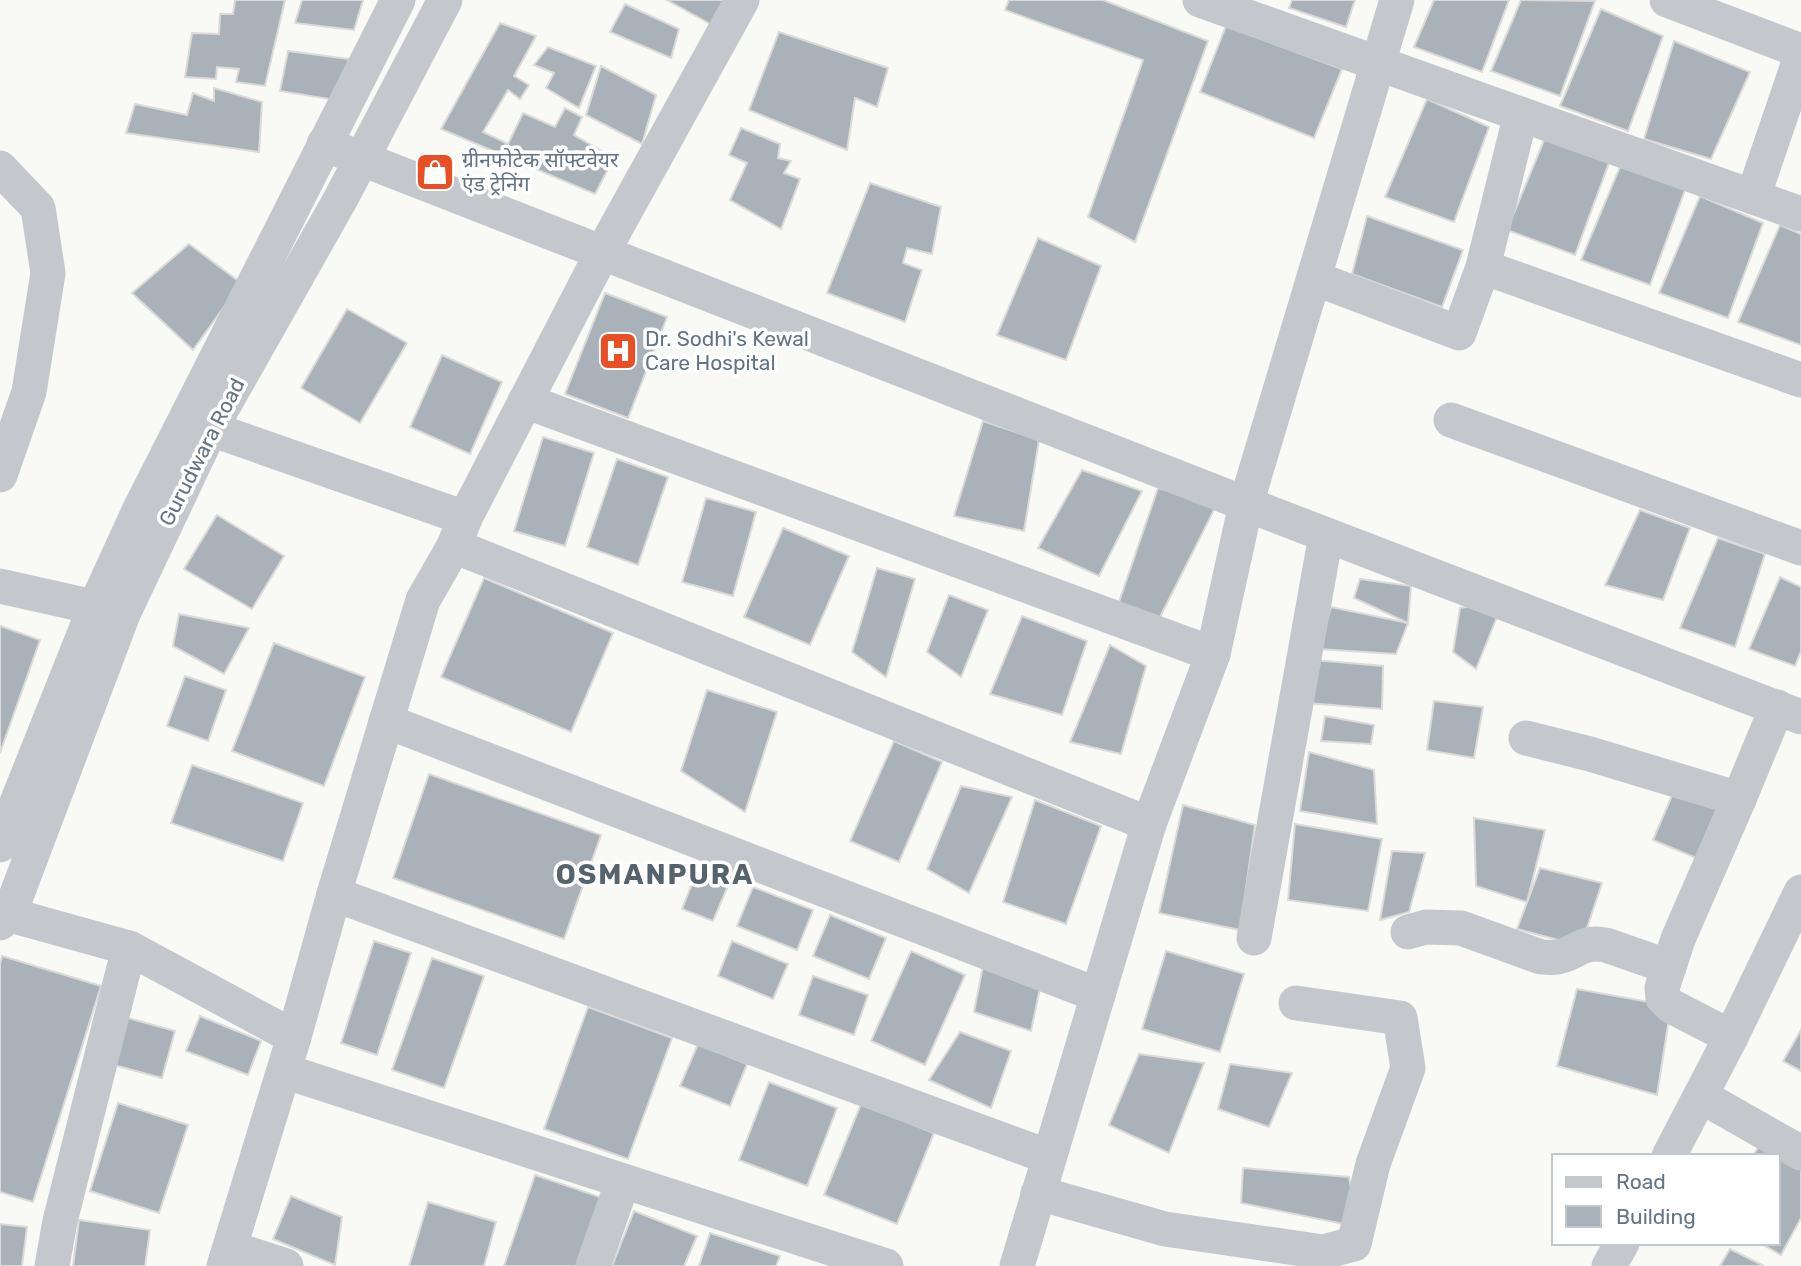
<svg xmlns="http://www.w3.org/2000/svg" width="1801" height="1266" viewBox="0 0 1801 1266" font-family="Rubik,'Noto Sans Devanagari',sans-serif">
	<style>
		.building { fill: #a9b2b8; stroke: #dbdad8; stroke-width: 2 }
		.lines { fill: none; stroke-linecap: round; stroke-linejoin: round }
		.minor { stroke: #c4c8cc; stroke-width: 35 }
		.labels { text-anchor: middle; stroke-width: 7; stroke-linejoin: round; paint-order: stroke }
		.poi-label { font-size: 21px; fill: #637582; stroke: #fff; text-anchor: start }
		.street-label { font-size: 21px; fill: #637582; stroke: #fff }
		.district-label { font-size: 28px; font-weight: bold; letter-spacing: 2px; fill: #55636d; stroke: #fff }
	</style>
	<rect width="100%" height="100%" fill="#f9f9f6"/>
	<!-- building -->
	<g class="building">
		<polygon points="235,0 285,0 265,86 236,82 239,69 217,67 216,79 185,77 192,33 219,34 220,14 233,14"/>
		<polygon points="302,0 363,0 354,30 295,23"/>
		<polygon points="667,0 726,0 712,25"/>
		<polygon points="1009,0 1103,0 1208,41 1135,242 1088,217 1143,60 1005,10"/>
		<polygon points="1292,0 1355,0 1346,27 1289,8"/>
		<polygon points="1434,0 1509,0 1482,72 1414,47"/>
		<polygon points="1521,0 1595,1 1560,96 1491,71"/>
		<polygon points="625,4 679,29 671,58 610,32"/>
		<polygon points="1601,9 1663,36 1628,131 1560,106"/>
		<polygon points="500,23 536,36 514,76 529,85 520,99 508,90 483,132 508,144 523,113 555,127 565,108 582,117 574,135 614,158 595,194 441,129"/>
		<polygon points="1226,26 1342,69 1314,138 1200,92"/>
		<polygon points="779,32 888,68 877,107 855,98 847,150 749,110"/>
		<polygon points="1674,41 1750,72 1711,159 1644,139"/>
		<polygon points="548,47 596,66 579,108 546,88 554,73 534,65"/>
		<polygon points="288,51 349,59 335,100 280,91"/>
		<polygon points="601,66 656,95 642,144 586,115"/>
		<polygon points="214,88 262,102 259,152 126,133 135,104 187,115 193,93 214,101"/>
		<polygon points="1427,99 1489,127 1454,222 1385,197"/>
		<polygon points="741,128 780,144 778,158 791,161 784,173 800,179 781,229 730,200 747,163 729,155"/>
		<polygon points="1547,133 1610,160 1575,255 1507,230"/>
		<polygon points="1622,162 1685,190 1650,285 1581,260"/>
		<polygon points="870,183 941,207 932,254 907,248 903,263 922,270 905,322 827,293"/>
		<polygon points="1700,196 1763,223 1728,318 1659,293"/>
		<polygon points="1367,216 1463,250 1442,307 1352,274"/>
		<polygon points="1780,225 1801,234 1801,345 1738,322"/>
		<polygon points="1038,238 1101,266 1066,360 997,335"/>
		<polygon points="189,244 241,283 193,350 132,293"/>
		<polygon points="605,293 667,317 628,418 565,394"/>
		<polygon points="347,309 407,343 360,423 301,388"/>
		<polygon points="442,355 502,382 470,454 410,427"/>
		<polygon points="983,421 1039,440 1024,531 954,516"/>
		<polygon points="543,437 594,453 565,546 514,531"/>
		<polygon points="617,459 668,477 638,565 587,547"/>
		<polygon points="1082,470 1142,491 1099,576 1038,548"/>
		<polygon points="1158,488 1217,504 1158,621 1118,605"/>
		<polygon points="706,498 756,512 733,596 682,582"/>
		<polygon points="1640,510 1690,528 1663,600 1605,585"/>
		<polygon points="217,515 284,556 252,609 184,569"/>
		<polygon points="783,528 849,556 810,645 744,617"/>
		<polygon points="1718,538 1765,554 1735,647 1680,628"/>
		<polygon points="877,568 915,579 886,677 852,652"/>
		<polygon points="1780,577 1801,587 1801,651 1795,666 1749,649"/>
		<polygon points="484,578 613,633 571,732 441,677"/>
		<polygon points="1360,579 1411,586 1408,623 1354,598"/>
		<polygon points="949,595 988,610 961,677 927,652"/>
		<polygon points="1503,602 1476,669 1453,652 1460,608"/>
		<polygon points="1331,607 1408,623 1396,654 1319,649"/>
		<polygon points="179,614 249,628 224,674 173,646"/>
		<polygon points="1022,616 1087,641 1062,715 990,694"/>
		<polygon points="0,626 40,640 0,753"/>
		<polygon points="274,643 365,677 324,786 232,751"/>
		<polygon points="1110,645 1146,666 1121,754 1070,742"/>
		<polygon points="1314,660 1383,666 1382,709 1307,703"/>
		<polygon points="185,676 226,690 208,741 167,726"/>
		<polygon points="707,690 777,712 745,812 681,771"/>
		<polygon points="1434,701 1483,707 1474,758 1427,750"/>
		<polygon points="1325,716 1374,725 1371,744 1321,741"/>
		<polygon points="894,741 942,762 899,862 850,841"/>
		<polygon points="1309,752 1374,770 1377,824 1300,811"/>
		<polygon points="192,765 303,803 283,861 171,823"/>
		<polygon points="429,774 601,835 564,939 393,878"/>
		<polygon points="1677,784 1723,811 1701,860 1653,840"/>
		<polygon points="961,786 1012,797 969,893 927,869"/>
		<polygon points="1035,800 1101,826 1066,924 1003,902"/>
		<polygon points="1183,805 1255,825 1240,930 1159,913"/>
		<polygon points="1474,818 1545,830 1527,902 1476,886"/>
		<polygon points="1295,824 1382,839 1368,911 1288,900"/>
		<polygon points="1392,851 1425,853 1409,912 1380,920"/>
		<polygon points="701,861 733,874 713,921 682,909"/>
		<polygon points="1540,868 1602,883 1581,946 1517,929"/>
		<polygon points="753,887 813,910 797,950 737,926"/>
		<polygon points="830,915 886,938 869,979 813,956"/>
		<polygon points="374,941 411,953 377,1055 341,1043"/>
		<polygon points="732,941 788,964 773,999 718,976"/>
		<polygon points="911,951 965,975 925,1065 871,1041"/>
		<polygon points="1166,951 1244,974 1220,1052 1142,1029"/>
		<polygon points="2,956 101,986 33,1202 0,1192 0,964"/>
		<polygon points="432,958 484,976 444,1088 392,1070"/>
		<polygon points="983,966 1040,988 1031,1031 974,1012"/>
		<polygon points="813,976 868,995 854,1035 799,1015"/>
		<polygon points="1577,989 1671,1006 1657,1095 1557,1066"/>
		<polygon points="588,1007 672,1038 628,1159 544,1129"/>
		<polygon points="200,1016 261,1041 248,1075 186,1051"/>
		<polygon points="128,1018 175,1031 162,1078 114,1065"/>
		<polygon points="1801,1030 1801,1071 1783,1061"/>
		<polygon points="960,1032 1011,1051 991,1108 929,1080"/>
		<polygon points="698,1044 747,1064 730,1106 680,1086"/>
		<polygon points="1139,1054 1204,1063 1169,1153 1109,1125"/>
		<polygon points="1230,1064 1292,1073 1269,1127 1218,1109"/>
		<polygon points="769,1082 837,1108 807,1186 739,1160"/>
		<polygon points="118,1103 188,1125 159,1213 90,1191"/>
		<polygon points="861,1104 934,1133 897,1224 824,1195"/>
		<polygon points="1759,1146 1801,1167 1801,1218 1781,1255 1760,1243 1778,1243 1778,1156 1753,1156"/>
		<polygon points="1243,1168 1349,1177 1358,1227 1241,1203"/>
		<polygon points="535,1175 600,1197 576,1266 504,1266"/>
		<polygon points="291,1196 342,1217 335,1265 273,1239"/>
		<polygon points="428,1202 496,1222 484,1266 409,1266"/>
		<polygon points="634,1211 697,1236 684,1266 612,1266"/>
		<polygon points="79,1220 150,1230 145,1266 73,1266"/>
		<polygon points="0,1224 27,1227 22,1266 0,1266"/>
		<polygon points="710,1233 780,1256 776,1266 699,1266"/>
		<polygon points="1730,1249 1764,1266 1720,1266"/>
	</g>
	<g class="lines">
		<!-- minor -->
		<g class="minor">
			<polyline points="1200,0 1801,214"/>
			<polyline points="1667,0 1801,51"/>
			<polyline points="324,144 1246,504 1801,717"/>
			<polyline points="0,168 38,208 48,273 29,392 0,475"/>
			<polyline points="1753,197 1801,56"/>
			<polyline points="1483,267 1801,380"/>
			<polyline points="1314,278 1459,333 1483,267 1521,114"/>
			<polyline points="525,401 1213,654"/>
			<polyline points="1451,420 1801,548"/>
			<polyline points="188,421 465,518"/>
			<polyline points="454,546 1149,824"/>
			<polyline points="0,586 116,612"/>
			<polyline points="386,721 1098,995"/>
			<polyline points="1526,738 1590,754 1739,799"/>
			<polyline points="0,845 95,607 139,511 398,0"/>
			<polyline points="334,894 1049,1157"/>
			<polyline points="0,912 129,948 294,1037"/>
			<polyline points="0,923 9,915 123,614 211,428 340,200 445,0"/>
			<path d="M1408 932 1426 927 1461 928 1541 957C1547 957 1552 958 1558 957 1577 953 1583 940 1606 945L1669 967"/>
			<polyline points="1254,938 1326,535"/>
			<polyline points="1731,1037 1671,1006 1663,998 1662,988 1678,939 1739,799 1777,707"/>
			<polyline points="284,1071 886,1266"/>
			<polyline points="1701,1096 1801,1153"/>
			<polyline points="1669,1156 1731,1037 1801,892"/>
			<polyline points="1038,1193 1165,1229 1323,1252 1354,1244 1373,1164 1408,1068 1400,1018 1296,1003"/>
			<polyline points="230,1248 286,1266"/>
			<polyline points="52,1266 60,1221 129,948"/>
			<polyline points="224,1266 294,1037 334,894 423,600 454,546 465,518 602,253 742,0"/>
			<polyline points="593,1266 623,1181"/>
			<polyline points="1017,1266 1149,824 1213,654 1246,504 1397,0"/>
			<polyline points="1609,1266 1622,1243"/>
		</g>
	</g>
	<!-- icons -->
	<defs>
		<g id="shop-square" transform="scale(2.0125)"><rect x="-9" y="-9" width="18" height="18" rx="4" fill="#e94e25" stroke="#fff"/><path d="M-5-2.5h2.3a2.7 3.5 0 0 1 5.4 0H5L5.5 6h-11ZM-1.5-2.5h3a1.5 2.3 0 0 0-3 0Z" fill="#fff"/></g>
		<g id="hospital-square" transform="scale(2.0125)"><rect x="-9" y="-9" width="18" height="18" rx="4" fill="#e94e25" stroke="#fff"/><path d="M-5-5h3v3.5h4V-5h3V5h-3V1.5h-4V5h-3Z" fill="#fff"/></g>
	</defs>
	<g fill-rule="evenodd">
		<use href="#shop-square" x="435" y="172"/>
		<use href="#hospital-square" x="618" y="351"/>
	</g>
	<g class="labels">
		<!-- poi labels -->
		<g class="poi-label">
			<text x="462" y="167">ग्रीनफोटेक सॉफ्टवेयर<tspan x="462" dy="24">एंड ट्रेनिंग</tspan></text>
			<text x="645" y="346">Dr. Sodhi's Kewal<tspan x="645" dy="24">Care Hospital</tspan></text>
		</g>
		<!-- street labels -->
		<g class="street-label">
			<text transform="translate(202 452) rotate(-63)" y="7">Gurudwara Road</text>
		</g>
		<!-- district labels -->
		<g class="district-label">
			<text x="655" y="884">OSMANPURA</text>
		</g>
	</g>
	<!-- legend -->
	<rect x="1552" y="1154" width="228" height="91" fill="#ffffff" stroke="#c1c8cd" stroke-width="2"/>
	<rect x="1566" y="1177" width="35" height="10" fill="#c4c8cc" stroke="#c1c8cd" stroke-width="2"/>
	<text x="1616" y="1189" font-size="21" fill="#637582">Road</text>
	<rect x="1566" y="1206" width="35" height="21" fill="#a9b2b8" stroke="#c1c8cd" stroke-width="2"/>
	<text x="1616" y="1224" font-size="21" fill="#637582">Building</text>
</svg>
